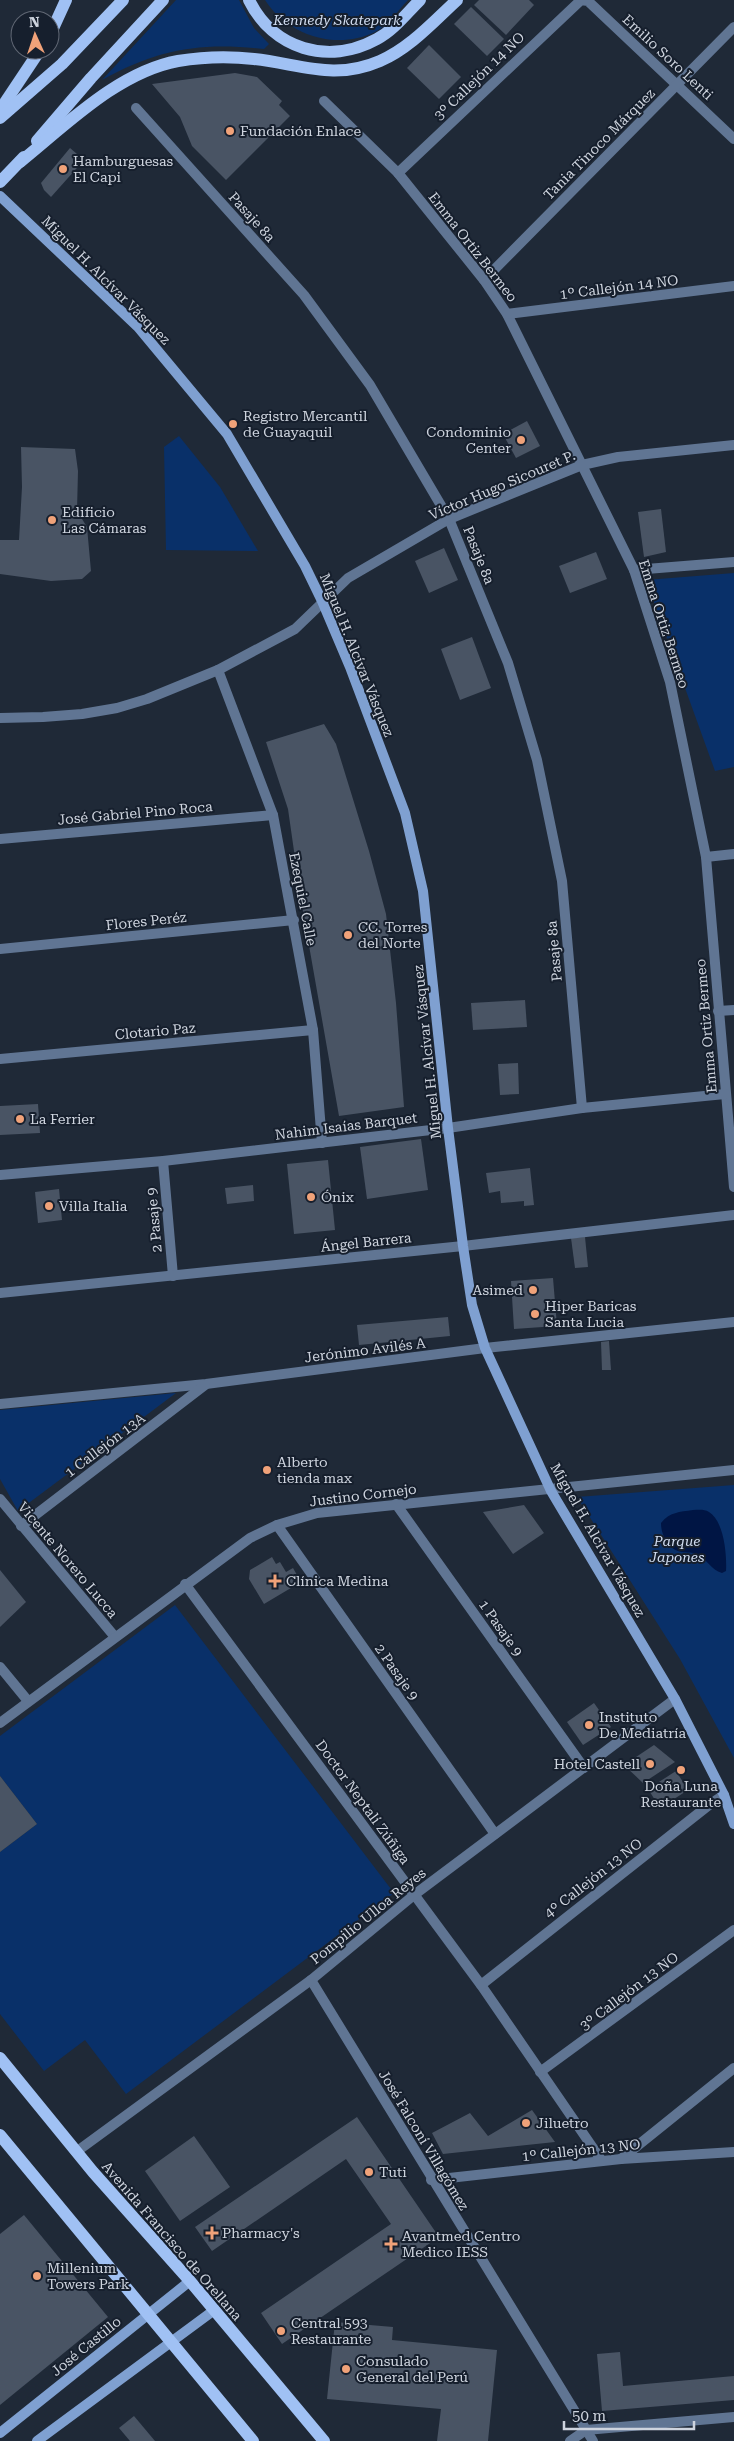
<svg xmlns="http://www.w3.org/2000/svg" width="734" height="2441" viewBox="0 0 734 2441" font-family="'Roboto Serif',serif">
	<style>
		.green { fill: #093069 }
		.water { fill: #001544 }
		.building { fill: #495464 }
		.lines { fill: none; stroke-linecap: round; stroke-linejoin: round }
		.street { stroke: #607593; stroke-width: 10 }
		.secondary { stroke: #7fa0d1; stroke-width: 10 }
		.primary { stroke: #a0c1f4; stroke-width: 12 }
		.poi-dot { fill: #f0a279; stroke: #161f2d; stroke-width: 2 }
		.labels { text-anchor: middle; stroke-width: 4; stroke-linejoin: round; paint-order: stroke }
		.park-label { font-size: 14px; font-style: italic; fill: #d1ddf1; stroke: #161f2d }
		.street-label { font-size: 14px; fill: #ced4de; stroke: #161f2d }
		.poi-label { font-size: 14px; fill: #ced4de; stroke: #161f2d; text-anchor: start }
	</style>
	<rect width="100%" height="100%" fill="#1f2937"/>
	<!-- green -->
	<g class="green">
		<path d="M176 0H239L254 28 269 44 264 49C200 42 158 49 102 80Z"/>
		<path d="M265 0H408C398 10 388 26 375 32 336 51 287 35 265 0Z"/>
		<polygon points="179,436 220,487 258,551 166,550 164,447"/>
		<polygon points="734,573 734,767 715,771 646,580"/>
		<polygon points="176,1393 18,1511 0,1479 0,1410"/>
		<polygon points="734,1485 734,1758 680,1659 577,1497"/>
		<polygon points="175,1605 394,1893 126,2094 85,2040 44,2071 0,2014 0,1852 37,1824 0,1776 0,1736"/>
	</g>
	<!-- water -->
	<path class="water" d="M693 1510C699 1510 704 1509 709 1512 724 1521 727 1555 726 1571L722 1573C711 1570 707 1559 697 1554 693 1552 686 1553 682 1552 668 1550 661 1535 661 1523 670 1512 679 1512 693 1510Z"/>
	<!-- building -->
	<g class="building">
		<polygon points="479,0 529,0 534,5 506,35 474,5"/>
		<polygon points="471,7 504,39 487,56 454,24"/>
		<polygon points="429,45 461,77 439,99 407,68"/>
		<polygon points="235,73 257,77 282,101 279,105 290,116 226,180 192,146 180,117 152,84"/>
		<polygon points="70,148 84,160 51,197 44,190 41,183"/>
		<polygon points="527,421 540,446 516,458 503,434"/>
		<polygon points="21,447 75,449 78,471 77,511 87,527 91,571 82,579 51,581 0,574 0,540 19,540 22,487"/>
		<polygon points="661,509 666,552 644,557 638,512"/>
		<polygon points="444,548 458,580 429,593 415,561"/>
		<polygon points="596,552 607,579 570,593 559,566"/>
		<polygon points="472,637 491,688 460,700 441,649"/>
		<polygon points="324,724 336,744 369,851 386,914 396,1003 404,1107 339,1116 301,900 288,809 266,742"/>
		<polygon points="525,1000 527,1027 473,1030 471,1003"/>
		<polygon points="518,1063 519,1094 500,1095 498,1064"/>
		<polygon points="38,1104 40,1133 0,1135 0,1106"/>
		<polygon points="421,1139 428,1190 367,1199 360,1147"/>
		<polygon points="328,1160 335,1230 294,1234 287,1164"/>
		<polygon points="530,1168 534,1205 524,1206 524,1201 501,1203 500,1191 489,1193 486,1173"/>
		<polygon points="253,1185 254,1201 227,1204 225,1188"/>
		<polygon points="59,1189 62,1220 38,1223 35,1192"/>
		<polygon points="585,1237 588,1267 575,1268 571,1238"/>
		<polygon points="553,1278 557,1326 514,1329 511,1281"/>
		<polygon points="448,1317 450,1336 359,1345 357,1325"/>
		<polygon points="609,1341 611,1370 602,1370 601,1342"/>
		<polygon points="524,1505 544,1533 513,1554 483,1512"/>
		<polygon points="272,1557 276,1564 280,1562 286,1572 293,1568 301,1582 264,1604 249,1579 250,1570"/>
		<polygon points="0,1570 26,1602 0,1627"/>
		<polygon points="594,1703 611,1727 583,1745 567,1722"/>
		<polygon points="654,1745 675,1762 643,1783 624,1765"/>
		<polygon points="676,1771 688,1790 660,1808 648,1789"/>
		<polygon points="0,1776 37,1824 0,1852"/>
		<polygon points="532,2110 555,2142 443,2154 432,2133 470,2113 488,2136"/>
		<polygon points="357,2117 439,2237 282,2344 261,2313 391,2224 346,2159 212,2251 195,2227"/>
		<polygon points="194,2136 230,2187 180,2221 145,2171"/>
		<polygon points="24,2215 108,2317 0,2405 0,2234"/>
		<polygon points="335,2322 393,2327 392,2340 497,2350 488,2441 437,2441 441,2409 327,2399"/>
		<polygon points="620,2352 623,2386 734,2376 734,2400 602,2411 597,2354"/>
		<polygon points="134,2416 155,2441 130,2441 119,2428"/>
	</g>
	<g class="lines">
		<!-- street -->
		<g class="street">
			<polyline points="324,101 398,173 484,280 507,314 634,570 670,682 706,857 734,1187"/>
			<polyline points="136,108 304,295 370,385 449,519 508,663 537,760 562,881 582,1108"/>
			<polyline points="398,173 581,0 588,1 734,139"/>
			<polyline points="484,280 734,27"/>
			<polyline points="507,314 734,286"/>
			<polyline points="634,570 734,562"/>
			<polyline points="218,670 273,815 313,1030 322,1143"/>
			<polyline points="0,718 43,717 82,714 117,708 147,699 218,670 295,629 348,578 449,519 582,465 618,457 734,445"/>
			<polyline points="0,839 273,815"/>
			<polyline points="706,857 734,854"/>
			<polyline points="0,949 294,920"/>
			<polyline points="718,1011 734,1010"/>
			<polyline points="0,1059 313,1030"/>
			<polyline points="163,1161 173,1276"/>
			<polyline points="0,1175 163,1161 448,1128 582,1108 725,1094"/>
			<polyline points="0,1293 463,1246 734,1215"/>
			<polyline points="0,1404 206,1384 485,1348 734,1322"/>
			<polyline points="0,1499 115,1637"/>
			<polyline points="396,1504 584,1768"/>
			<polyline points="277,1525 495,1834"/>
			<polyline points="21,1526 205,1385"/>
			<polyline points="185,1584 481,1985 602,2161"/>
			<polyline points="0,1667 28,1701"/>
			<polyline points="0,1723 250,1538 277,1525 317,1513 734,1470"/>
			<polyline points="311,1980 593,2441"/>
			<polyline points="481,1985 709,1805 724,1795"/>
			<polyline points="540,2072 734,1930"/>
			<polyline points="76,2152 311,1980 414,1895 675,1699"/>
			<polyline points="621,2159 734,2068"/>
			<polyline points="431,2180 621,2159 734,2152"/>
			<polyline points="570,2441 586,2430 734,2417"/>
		</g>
		<!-- secondary -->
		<g class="secondary">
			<polyline points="0,196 138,327 227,434 305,566 322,601 350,667 405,813 423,891 448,1128 463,1246 472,1305 485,1348 551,1491 675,1699 724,1795 734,1824"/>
			<polyline points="0,2433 190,2281"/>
			<polyline points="37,2441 213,2311"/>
		</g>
		<!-- primary -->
		<g class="primary">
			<path d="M249 0C273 49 328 66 377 39 394 30 406 14 420 0"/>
			<polyline points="50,35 66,0"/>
			<polyline points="0,110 40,50"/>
			<polyline points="0,118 62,64 123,0"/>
			<polyline points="37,141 91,78 163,0"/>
			<path d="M20 162C66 125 118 72 178 61 202 57 229 56 254 59 300 64 334 81 380 61 410 48 433 22 457 0"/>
			<polyline points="0,182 24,157"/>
			<polyline points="0,2058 93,2172 190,2281 324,2441"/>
			<polyline points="0,2135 253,2441"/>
		</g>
	</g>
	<!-- markers -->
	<g class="poi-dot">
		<circle cx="230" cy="131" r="5"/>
		<circle cx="63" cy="169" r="5"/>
		<circle cx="233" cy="424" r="5"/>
		<circle cx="521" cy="440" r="5"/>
		<circle cx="52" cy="520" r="5"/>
		<circle cx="348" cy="935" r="5"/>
		<circle cx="20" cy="1119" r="5"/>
		<circle cx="311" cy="1197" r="5"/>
		<circle cx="49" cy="1206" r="5"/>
		<circle cx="533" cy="1290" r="5"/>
		<circle cx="535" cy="1314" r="5"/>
		<circle cx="267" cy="1470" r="5"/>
		<path d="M272.5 1573.5h5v5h5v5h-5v5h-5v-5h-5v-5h5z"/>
		<circle cx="589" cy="1725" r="5"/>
		<circle cx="650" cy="1764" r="5"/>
		<circle cx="681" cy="1770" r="5"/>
		<circle cx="526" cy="2123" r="5"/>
		<circle cx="369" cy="2172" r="5"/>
		<path d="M209.5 2225.5h5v5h5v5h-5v5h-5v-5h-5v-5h5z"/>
		<path d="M388.5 2236.5h5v5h5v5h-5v5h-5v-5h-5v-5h5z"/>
		<circle cx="37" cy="2276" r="5"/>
		<circle cx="281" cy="2331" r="5"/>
		<circle cx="346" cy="2369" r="5"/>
	</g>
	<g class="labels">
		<!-- park labels -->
		<g class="park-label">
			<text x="337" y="25">Kennedy Skatepark</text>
			<text x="677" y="1546">Parque<tspan x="677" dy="16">Japones</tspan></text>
		</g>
		<!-- street labels -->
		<g class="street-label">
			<text transform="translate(668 57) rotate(43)" y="5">Emilio Soro Lenti</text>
			<text transform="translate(479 76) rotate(-44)" y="5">3º Callejón 14 NO</text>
			<text transform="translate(599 144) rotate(-45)" y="5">Tania Tinoco Márquez</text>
			<text transform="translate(252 217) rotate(48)" y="5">Pasaje 8a</text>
			<text transform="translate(473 247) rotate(52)" y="5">Emma Ortiz Bermeo</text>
			<text transform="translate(106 280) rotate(45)" y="5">Miguel H. Alcívar Vásquez</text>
			<text transform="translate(619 287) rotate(-7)" y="5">1º Callejón 14 NO</text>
			<text transform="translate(502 485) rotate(-23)" y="5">Víctor Hugo Sicouret P.</text>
			<text transform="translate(479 555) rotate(68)" y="5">Pasaje 8a</text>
			<text transform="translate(664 624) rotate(72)" y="5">Emma Ortiz Bermeo</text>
			<text transform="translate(357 655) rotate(68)" y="5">Miguel H. Alcívar Vásquez</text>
			<text transform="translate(135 813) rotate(-5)" y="5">José Gabriel Pino Roca</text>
			<text transform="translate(303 899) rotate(79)" y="5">Ezequiel Calle</text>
			<text transform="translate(146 921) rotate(-6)" y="5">Flores Peréz</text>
			<text transform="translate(554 951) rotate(-95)" y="5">Pasaje 8a</text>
			<text transform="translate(706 1026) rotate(-95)" y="5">Emma Ortiz Bermeo</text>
			<text transform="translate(155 1031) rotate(-5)" y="5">Clotario Paz</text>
			<text transform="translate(427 1052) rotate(-96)" y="5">Miguel H. Alcívar Vásquez</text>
			<text transform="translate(346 1126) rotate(-7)" y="5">Nahim Isaías Barquet</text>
			<text transform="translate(154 1220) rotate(-95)" y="5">2 Pasaje 9</text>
			<text transform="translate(366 1242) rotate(-6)" y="5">Ángel Barrera</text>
			<text transform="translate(365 1350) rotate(-7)" y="5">Jerónimo Avilés A</text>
			<text transform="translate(105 1445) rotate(-37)" y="5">1 Callejón 13A</text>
			<text transform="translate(363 1495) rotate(-7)" y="5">Justino Cornejo</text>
			<text transform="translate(598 1540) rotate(60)" y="5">Miguel H. Alcívar Vásquez</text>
			<text transform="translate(68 1560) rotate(50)" y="5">Vicente Norero Lucca</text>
			<text transform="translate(501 1628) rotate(55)" y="5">1 Pasaje 9</text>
			<text transform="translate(397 1672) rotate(55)" y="5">2 Pasaje 9</text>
			<text transform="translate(363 1802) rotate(54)" y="5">Doctor Neptalí Zúñiga</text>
			<text transform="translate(593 1878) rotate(-38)" y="5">4º Callejón 13 NO</text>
			<text transform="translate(368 1916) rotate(-39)" y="5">Pompilio Ulloa Reyes</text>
			<text transform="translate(629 1991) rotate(-37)" y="5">3º Callejón 13 NO</text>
			<text transform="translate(424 2140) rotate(59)" y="5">José Falconí Villagómez</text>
			<text transform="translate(581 2150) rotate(-6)" y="5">1º Callejón 13 NO</text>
			<text transform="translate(172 2241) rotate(49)" y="5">Avenida Francisco de Orellana</text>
			<text transform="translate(86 2346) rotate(-39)" y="5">José Castillo</text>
		</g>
		<!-- poi labels -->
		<g class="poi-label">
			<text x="240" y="136">Fundación Enlace</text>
			<text x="73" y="166">Hamburguesas<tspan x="73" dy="16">El Capi</tspan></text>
			<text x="243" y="421">Registro Mercantil<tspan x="243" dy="16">de Guayaquil</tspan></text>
			<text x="511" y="437" text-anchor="end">Condominio<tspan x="511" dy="16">Center</tspan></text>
			<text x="62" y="517">Edificio<tspan x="62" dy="16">Las Cámaras</tspan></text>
			<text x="358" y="932">CC. Torres<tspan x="358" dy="16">del Norte</tspan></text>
			<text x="30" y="1124">La Ferrier</text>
			<text x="321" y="1202">Ónix</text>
			<text x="59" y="1211">Villa Italia</text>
			<text x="523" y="1295" text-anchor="end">Asimed</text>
			<text x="545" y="1311">Hiper Baricas<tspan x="545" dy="16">Santa Lucia</tspan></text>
			<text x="277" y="1467">Alberto<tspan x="277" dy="16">tienda max</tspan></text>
			<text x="286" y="1586">Clínica Medina</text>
			<text x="599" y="1722">Instituto<tspan x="599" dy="16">De Mediatría</tspan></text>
			<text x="640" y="1769" text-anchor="end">Hotel Castell</text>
			<text x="681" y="1791" text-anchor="middle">Doña Luna<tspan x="681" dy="16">Restaurante</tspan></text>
			<text x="536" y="2128">Jiluetro</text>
			<text x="379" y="2177">Tuti</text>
			<text x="222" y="2238">Pharmacy's</text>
			<text x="402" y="2241">Avantmed Centro<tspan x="402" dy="16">Medico IESS</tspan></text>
			<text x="47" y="2273">Millenium<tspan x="47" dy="16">Towers Park</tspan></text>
			<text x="291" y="2328">Central 593<tspan x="291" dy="16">Restaurante</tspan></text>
			<text x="356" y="2366">Consulado<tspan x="356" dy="16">General del Perú</tspan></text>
		</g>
	</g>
	<!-- north arrow -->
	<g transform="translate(35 35) rotate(357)"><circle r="24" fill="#161f2d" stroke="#606774"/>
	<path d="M0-4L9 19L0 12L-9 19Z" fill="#f0a279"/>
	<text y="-8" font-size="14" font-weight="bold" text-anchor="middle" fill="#ced4de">N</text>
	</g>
	<!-- scale -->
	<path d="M564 2421v8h130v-8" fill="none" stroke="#ced4de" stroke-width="2.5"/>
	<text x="572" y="2421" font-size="15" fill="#ced4de" stroke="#161f2d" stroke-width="4" paint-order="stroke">50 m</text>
</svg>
